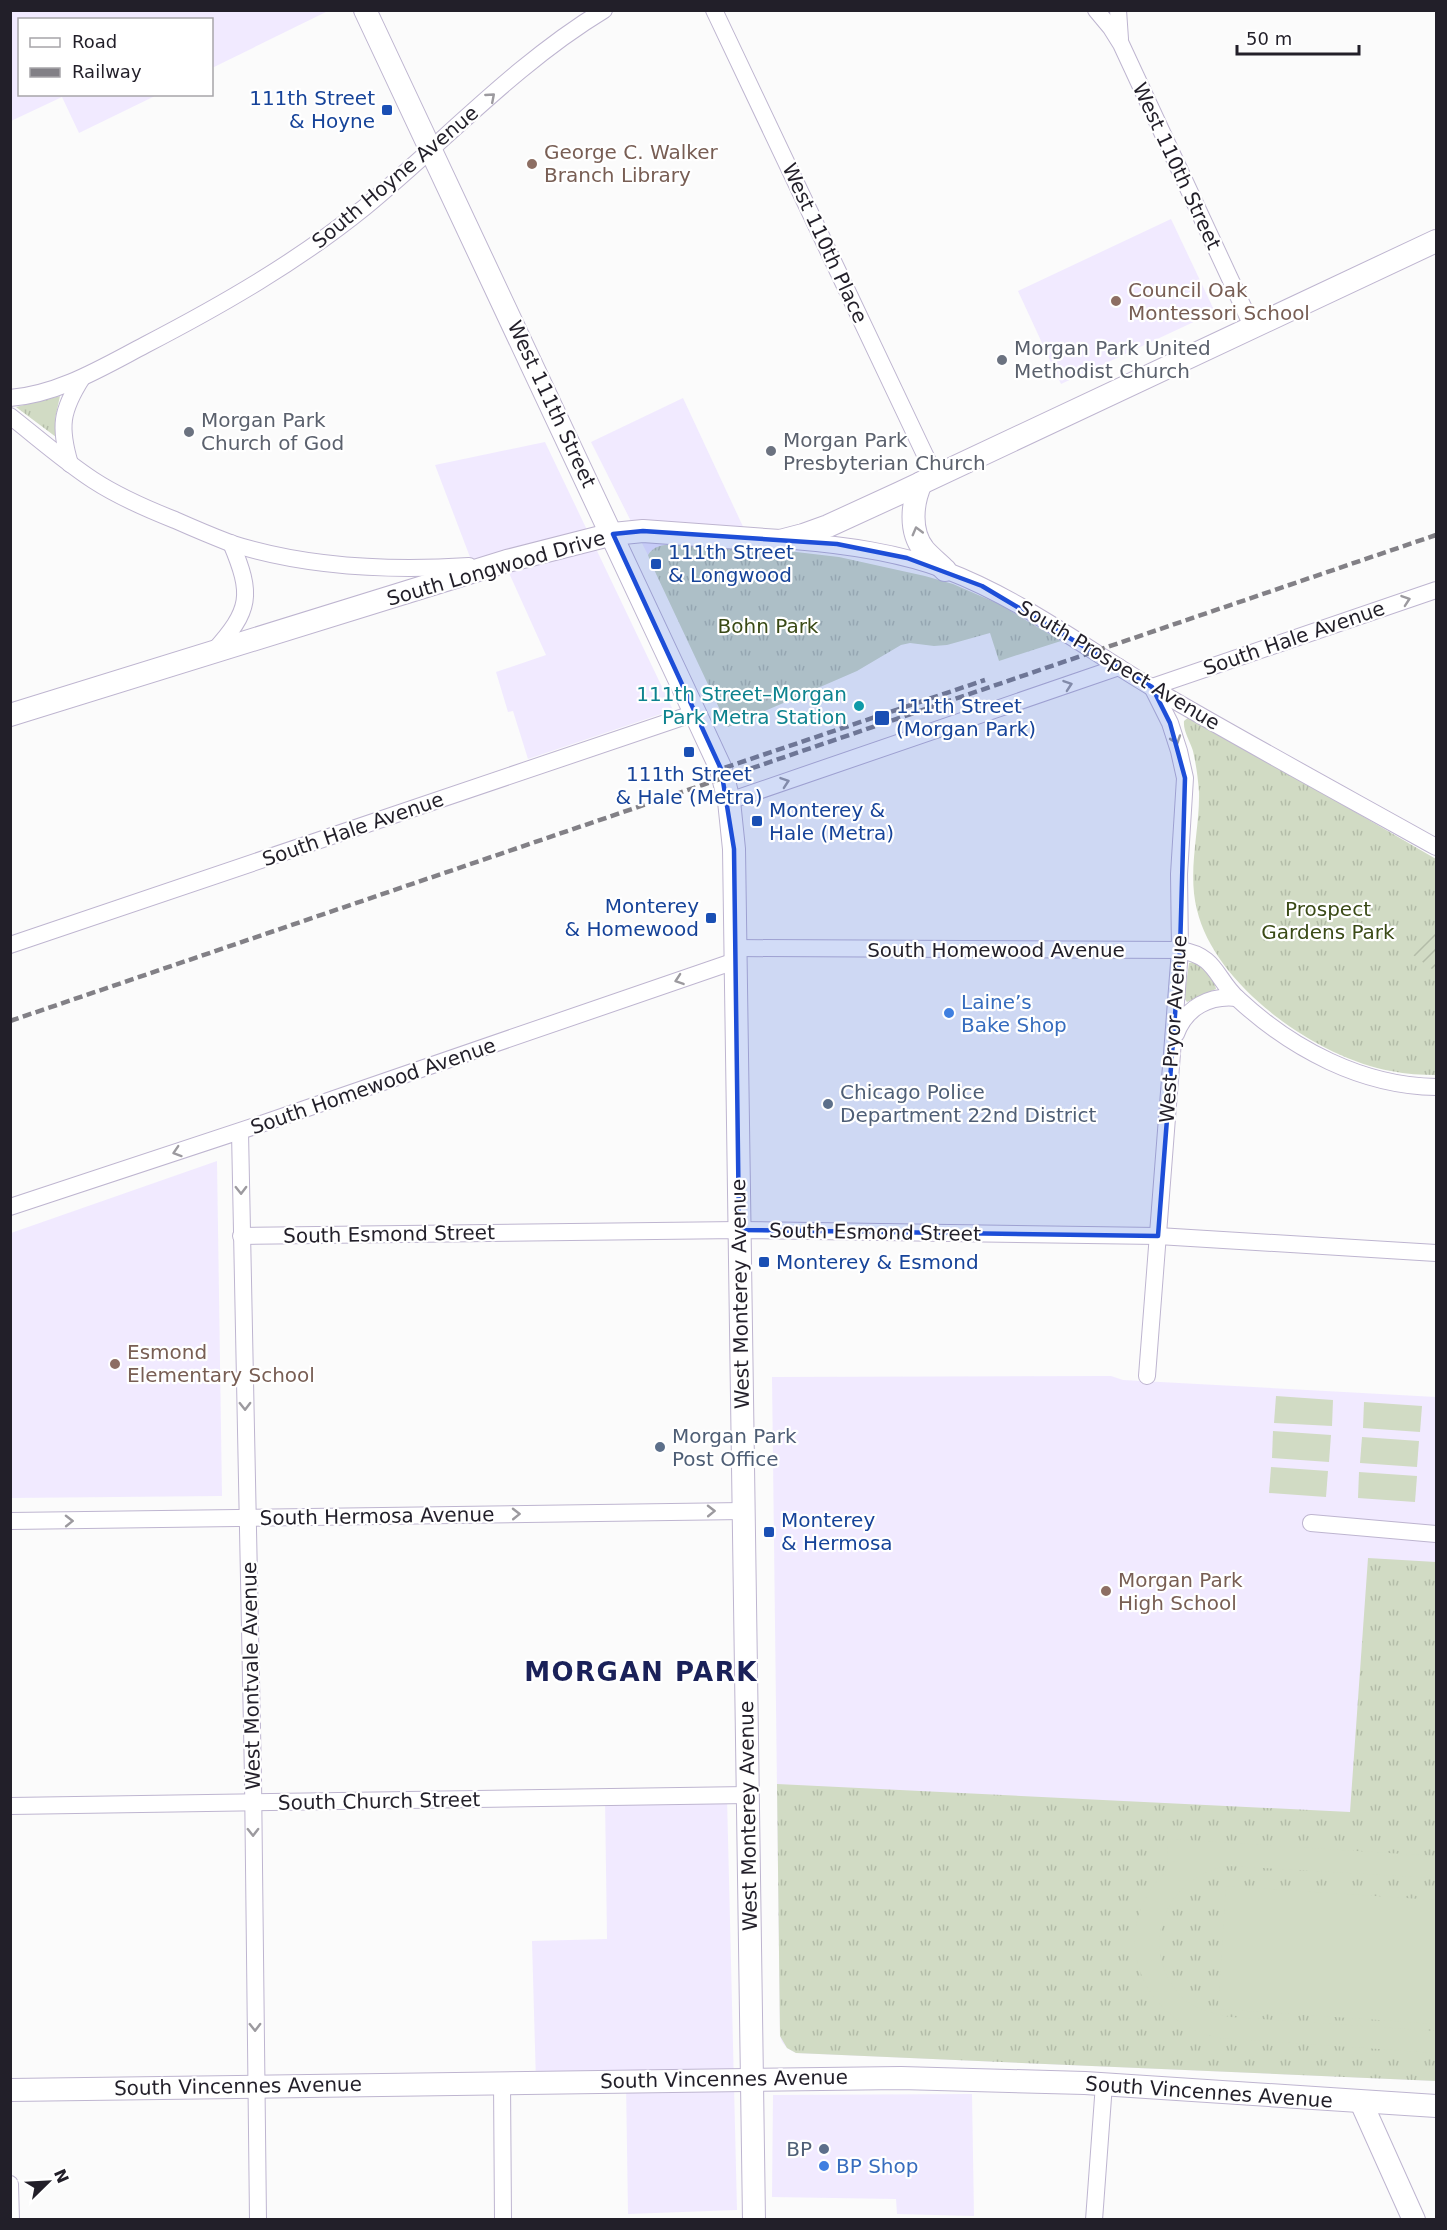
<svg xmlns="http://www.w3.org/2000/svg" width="1447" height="2230" viewBox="0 0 1447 2230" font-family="'DejaVu Sans',sans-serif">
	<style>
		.built { fill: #f1eaff }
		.grass { fill: url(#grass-tufts) }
		.garden { fill: url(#garden-furrows) }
		.pitch { fill: #d1dbc4 }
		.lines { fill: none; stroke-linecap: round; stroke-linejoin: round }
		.street-casing { stroke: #beb5d0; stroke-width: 18 }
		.secondary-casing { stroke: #beb5d0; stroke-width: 24 }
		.street { stroke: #fff; stroke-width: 16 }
		.secondary { stroke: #fff; stroke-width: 22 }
		.rail { stroke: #828086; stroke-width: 4.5; stroke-dasharray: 9 4.5; stroke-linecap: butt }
		.oneway { stroke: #9c9a9f }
		.marked { fill: #1d4ed8; fill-opacity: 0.2; stroke: #1d4ed8; stroke-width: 4.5; stroke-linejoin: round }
		.transit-dot { fill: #1a4fb4; stroke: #fff; stroke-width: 2 }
		.education-dot { fill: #8d6e63; stroke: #fff; stroke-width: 2 }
		.worship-dot { fill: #6b7280; stroke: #fff; stroke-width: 2 }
		.culture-dot { fill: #0f9aa8; stroke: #fff; stroke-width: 2 }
		.shop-dot { fill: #3f7fe0; stroke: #fff; stroke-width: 2 }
		.service-dot { fill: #5c6f8a; stroke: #fff; stroke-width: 2 }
		.labels { text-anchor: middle; stroke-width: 4.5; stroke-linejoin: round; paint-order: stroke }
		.transit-label { font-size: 20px; fill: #164399; stroke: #fff; text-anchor: start }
		.education-label { font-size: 20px; fill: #785e54; stroke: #fff; text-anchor: start }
		.street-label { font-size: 20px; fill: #221f29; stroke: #fff }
		.worship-label { font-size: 20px; fill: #5b616d; stroke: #fff; text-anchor: start }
		.park-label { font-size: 20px; fill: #3a4a16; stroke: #fff }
		.culture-label { font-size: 20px; fill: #0d838f; stroke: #fff; text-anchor: end }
		.shop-label { font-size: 20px; fill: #366cbe; stroke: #fff; text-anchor: start }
		.service-label { font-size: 20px; fill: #4e5e75; stroke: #fff; text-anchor: start }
		.district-label { font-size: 26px; font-weight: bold; letter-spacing: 1.5px; fill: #1a2159; stroke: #fff }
	</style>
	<defs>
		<pattern id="grass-tufts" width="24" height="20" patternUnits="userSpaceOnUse" patternTransform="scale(1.5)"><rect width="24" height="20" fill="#d1dbc4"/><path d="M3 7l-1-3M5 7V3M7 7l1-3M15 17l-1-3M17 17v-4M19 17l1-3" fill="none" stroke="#b3bca8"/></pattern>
		<pattern id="garden-furrows" width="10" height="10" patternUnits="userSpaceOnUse" patternTransform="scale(1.5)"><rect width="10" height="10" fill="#d1dbc4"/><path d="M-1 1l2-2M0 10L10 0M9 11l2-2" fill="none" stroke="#b3bca8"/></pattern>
	</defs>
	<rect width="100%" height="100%" fill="#fbfbfb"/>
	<!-- built -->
	<g class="built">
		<polygon points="11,10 328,10 328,11 212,68 212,20 20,20 20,94 157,95 79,133 62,97 11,121"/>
		<polygon points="1171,219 1215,312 1061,384 1018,291"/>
		<polygon points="683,398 753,548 650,551 648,555 591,442"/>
		<polygon points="545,442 673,710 528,759 513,711 508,712 496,672 546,655 504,562 473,565 435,465"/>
		<polygon points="217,1161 222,1496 11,1498 11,1233"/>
		<polygon points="1111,1376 1123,1380 1436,1397 1436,2081 796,2053 787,2048 782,2042 780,2036 772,1377"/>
		<polygon points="727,1797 737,2210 628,2214 626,2082 536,2083 532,1941 607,1939 605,1799"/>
		<polygon points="972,2094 974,2216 897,2214 896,2199 772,2197 773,2095"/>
	</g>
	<!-- grass -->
	<g class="grass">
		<polygon points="60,396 55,419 56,437 16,407"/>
		<path d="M672 544 779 550 839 557 925 576 953 584 999 604 1061 641 999 661 990 633 947 645 934 646 910 643 901 645 857 671 728 727 650 561 648 555C653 546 663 545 672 544Z"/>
		<path d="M1190 716 1436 859V1075C1421 1075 1406 1074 1391 1071 1317 1058 1215 986 1197 910 1187 871 1200 830 1199 792 1198 778 1196 764 1193 751 1190 741 1183 731 1184 721Z"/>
		<path d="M1196 961C1205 966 1215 979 1216 989L1187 1002 1184 998 1189 963Z"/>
		<polygon points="1368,1558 1436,1562 1436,2081 796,2053 787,2048 780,2036 777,1784 1350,1812"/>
	</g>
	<!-- garden -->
	<polygon class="garden" points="1436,922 1436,972 1413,955"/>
	<!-- pitch -->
	<g class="pitch">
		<polygon points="1276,1396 1333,1400 1332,1426 1274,1423"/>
		<polygon points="1364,1402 1422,1406 1420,1432 1363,1428"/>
		<polygon points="1273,1431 1331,1435 1329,1462 1272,1458"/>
		<polygon points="1362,1437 1419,1441 1417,1467 1360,1463"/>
		<polygon points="1271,1467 1328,1471 1326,1497 1269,1493"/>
		<polygon points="1359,1472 1417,1476 1415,1502 1358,1498"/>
		<path d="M1168 1839 1436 1856V1878L1229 1866C1175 1873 1142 1931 1169 1980 1174 1989 1182 1999 1191 2004 1203 2011 1216 2014 1230 2017L1436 2031V2053L1219 2038C1154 2025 1112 1955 1148 1894 1155 1882 1165 1872 1175 1862L1167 1861Z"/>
		<polygon points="1226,1886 1436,1900 1436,2024 1218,2009"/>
	</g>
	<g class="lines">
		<!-- street casing -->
		<g class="street-casing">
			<g id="street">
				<polyline points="714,10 935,476"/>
				<polyline points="1096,10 1111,28 1121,44 1252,326"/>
				<polyline points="1118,10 1120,39"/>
				<path d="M10 398C59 394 103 367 145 345 222 305 297 262 365 207 444 142 515 64 604 10"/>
				<path d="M10 416C38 438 64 461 93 480 119 497 147 509 175 520 193 528 212 536 230 543 307 568 390 571 469 566"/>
				<path d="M70 464C59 427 61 411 82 378"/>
				<path d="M794 541C845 545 897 552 945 570 1019 598 1084 647 1151 687 1245 742 1341 794 1436 847"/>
				<path d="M213 652C251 610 253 595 231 543"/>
				<polyline points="729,801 1119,667"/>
				<polyline points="10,945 695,713"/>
				<path d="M735 948 1180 950C1217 956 1215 978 1238 999 1292 1049 1362 1086 1436 1087"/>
				<path d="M1176 1034C1186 1007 1210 995 1237 998"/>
				<polyline points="240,1132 253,1778 258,2220"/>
				<polyline points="10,1207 264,1123 735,961"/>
				<polyline points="241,1236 739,1230 1158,1236 1436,1253"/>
				<polyline points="1147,1376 1180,950 1179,874 1185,778 1179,751 1170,723 1152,687 1436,590"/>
				<polyline points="10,1521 743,1511"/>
				<polyline points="1311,1523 1436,1534"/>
				<polyline points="10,1806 748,1795"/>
				<polyline points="502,2082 503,2220"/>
				<polyline points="10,2184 11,2220"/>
				<polyline points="1094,2220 1104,2084"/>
			</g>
		</g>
		<!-- secondary casing -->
		<g class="secondary-casing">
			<g id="secondary">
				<polyline points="365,10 695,713 721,769 729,801 734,849 754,2220"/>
				<path d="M921 483C912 503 909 531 924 550 930 557 938 563 945 570"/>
				<polyline points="10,715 507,561 613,534 643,531 780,541 803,535 828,526 900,493 1436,241"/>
				<polyline points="10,2090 901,2078 1085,2083 1436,2106"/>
				<polyline points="1361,2102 1414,2220"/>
			</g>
		</g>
		<!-- street -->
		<use href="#street" class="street"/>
		<!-- secondary -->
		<use href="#secondary" class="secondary"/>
		<!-- rail -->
		<g class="rail">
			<polyline points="712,772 985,680"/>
			<polyline points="10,1021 1436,535"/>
		</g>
	</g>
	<!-- one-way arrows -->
	<defs><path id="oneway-chevron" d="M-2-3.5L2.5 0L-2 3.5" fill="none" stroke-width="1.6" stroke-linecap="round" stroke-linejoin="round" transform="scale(1.5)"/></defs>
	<g class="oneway">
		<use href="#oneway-chevron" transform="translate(491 97) rotate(-41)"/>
		<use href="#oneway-chevron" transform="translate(917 531) rotate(-105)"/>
		<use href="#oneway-chevron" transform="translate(1406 600) rotate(-19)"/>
		<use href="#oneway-chevron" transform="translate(1068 685) rotate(-19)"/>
		<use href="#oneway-chevron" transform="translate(1176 740) rotate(71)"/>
		<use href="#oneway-chevron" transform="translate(785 782) rotate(-19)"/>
		<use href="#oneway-chevron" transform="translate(679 980) rotate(161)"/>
		<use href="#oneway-chevron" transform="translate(177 1152) rotate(162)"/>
		<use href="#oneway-chevron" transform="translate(241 1190) rotate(89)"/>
		<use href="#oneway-chevron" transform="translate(245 1406) rotate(89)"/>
		<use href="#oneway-chevron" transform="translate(711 1511) rotate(-1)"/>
		<use href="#oneway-chevron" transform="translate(516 1514) rotate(-1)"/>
		<use href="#oneway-chevron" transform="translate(69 1521) rotate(-1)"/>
		<use href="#oneway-chevron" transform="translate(253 1832) rotate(89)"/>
		<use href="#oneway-chevron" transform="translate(255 2027) rotate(89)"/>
	</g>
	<!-- marked area -->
	<path class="marked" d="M643 531 837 544 907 558 982 586 1152 687 1170 723 1185 778 1180 950 1158 1236 739 1230 734 849 721 769 613 534Z"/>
	<!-- markers -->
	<g class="transit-dot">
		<rect x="381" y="104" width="12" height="12" rx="3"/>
		<rect x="650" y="558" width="12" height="12" rx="3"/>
		<rect x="874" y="710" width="16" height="16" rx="3"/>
		<rect x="683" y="746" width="12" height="12" rx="3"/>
		<rect x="751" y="815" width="12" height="12" rx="3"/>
		<rect x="705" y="912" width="12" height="12" rx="3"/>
		<rect x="758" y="1256" width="12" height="12" rx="3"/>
		<rect x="763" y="1526" width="12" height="12" rx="3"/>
	</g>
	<g class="education-dot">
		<circle cx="532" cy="164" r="6"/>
		<circle cx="1116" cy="301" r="6"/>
		<circle cx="115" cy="1364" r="6"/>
		<circle cx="1106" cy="1591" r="6"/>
	</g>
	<g class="worship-dot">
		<circle cx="1002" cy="360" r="6"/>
		<circle cx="189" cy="432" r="6"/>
		<circle cx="771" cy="451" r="6"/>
	</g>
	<circle class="culture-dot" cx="859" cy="706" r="6"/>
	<g class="shop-dot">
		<circle cx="949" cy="1013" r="6"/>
		<circle cx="824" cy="2166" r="6"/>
	</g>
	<g class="service-dot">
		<circle cx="828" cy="1104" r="6"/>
		<circle cx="660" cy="1447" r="6"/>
		<circle cx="824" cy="2149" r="6"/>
	</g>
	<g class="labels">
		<!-- transit labels -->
		<g class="transit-label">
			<text x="375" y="105" text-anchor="end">111th Street<tspan x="375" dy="23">&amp; Hoyne</tspan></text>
			<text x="668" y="559">111th Street<tspan x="668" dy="23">&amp; Longwood</tspan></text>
			<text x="896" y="713">111th Street<tspan x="896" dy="23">(Morgan Park)</tspan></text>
			<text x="689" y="781" text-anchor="middle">111th Street<tspan x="689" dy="23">&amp; Hale (Metra)</tspan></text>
			<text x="769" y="817">Monterey &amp;<tspan x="769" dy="23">Hale (Metra)</tspan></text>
			<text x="699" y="913" text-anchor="end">Monterey<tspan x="699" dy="23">&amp; Homewood</tspan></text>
			<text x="776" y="1269">Monterey &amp; Esmond</text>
			<text x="781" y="1527">Monterey<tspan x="781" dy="23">&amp; Hermosa</tspan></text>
		</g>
		<!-- education labels -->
		<g class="education-label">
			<text x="544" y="159">George C. Walker<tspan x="544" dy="23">Branch Library</tspan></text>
			<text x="1128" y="297">Council Oak<tspan x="1128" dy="23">Montessori School</tspan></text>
			<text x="127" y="1359">Esmond<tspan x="127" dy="23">Elementary School</tspan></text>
			<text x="1118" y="1587">Morgan Park<tspan x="1118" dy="23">High School</tspan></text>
		</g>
		<!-- street labels -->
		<g class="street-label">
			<text transform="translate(1177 166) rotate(65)" y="7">West 110th Street</text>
			<text transform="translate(395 177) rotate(-40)" y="7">South Hoyne Avenue</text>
			<text transform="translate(825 243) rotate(65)" y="7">West 110th Place</text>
			<text transform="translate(552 404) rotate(65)" y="7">West 111th Street</text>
			<text transform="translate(496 568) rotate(-16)" y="7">South Longwood Drive</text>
			<text transform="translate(1294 638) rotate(-19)" y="7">South Hale Avenue</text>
			<text transform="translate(1119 665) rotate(31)" y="7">South Prospect Avenue</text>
			<text transform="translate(353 829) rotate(-19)" y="7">South Hale Avenue</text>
			<text x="996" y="957">South Homewood Avenue</text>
			<text transform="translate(1173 1029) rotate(-86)" y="7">West Pryor Avenue</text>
			<text transform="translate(373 1086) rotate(-19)" y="7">South Homewood Avenue</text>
			<text transform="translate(875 1232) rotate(1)" y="7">South Esmond Street</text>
			<text transform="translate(389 1234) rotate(-1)" y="7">South Esmond Street</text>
			<text transform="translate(740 1294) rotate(-91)" y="7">West Monterey Avenue</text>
			<text transform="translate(377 1516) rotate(-1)" y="7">South Hermosa Avenue</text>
			<text transform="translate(251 1676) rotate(-91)" y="7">West Montvale Avenue</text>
			<text transform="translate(379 1801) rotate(-1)" y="7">South Church Street</text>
			<text transform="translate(748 1816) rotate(-91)" y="7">West Monterey Avenue</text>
			<text transform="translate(724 2079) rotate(-1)" y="7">South Vincennes Avenue</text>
			<text transform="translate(238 2086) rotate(-1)" y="7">South Vincennes Avenue</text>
			<text transform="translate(1209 2092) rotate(4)" y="7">South Vincennes Avenue</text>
		</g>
		<!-- worship labels -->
		<g class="worship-label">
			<text x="1014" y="355">Morgan Park United<tspan x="1014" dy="23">Methodist Church</tspan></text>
			<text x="201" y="427">Morgan Park<tspan x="201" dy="23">Church of God</tspan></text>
			<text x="783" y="447">Morgan Park<tspan x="783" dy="23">Presbyterian Church</tspan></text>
		</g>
		<!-- park labels -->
		<g class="park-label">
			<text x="768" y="633">Bohn Park</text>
			<text x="1328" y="916">Prospect<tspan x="1328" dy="23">Gardens Park</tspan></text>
		</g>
		<!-- culture labels -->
		<g class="culture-label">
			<text x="847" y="701">111th Street–Morgan<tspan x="847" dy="23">Park Metra Station</tspan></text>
		</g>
		<!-- shop labels -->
		<g class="shop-label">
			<text x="961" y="1009">Laine’s<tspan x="961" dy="23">Bake Shop</tspan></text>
			<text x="836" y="2173">BP Shop</text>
		</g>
		<!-- service labels -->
		<g class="service-label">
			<text x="840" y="1099">Chicago Police<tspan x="840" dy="23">Department 22nd District</tspan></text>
			<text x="672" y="1443">Morgan Park<tspan x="672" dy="23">Post Office</tspan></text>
			<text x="812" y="2156" text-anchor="end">BP</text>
		</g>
		<!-- district labels -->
		<g class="district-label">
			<text x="641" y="1681">MORGAN PARK</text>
		</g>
	</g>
	<!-- border -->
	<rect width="1447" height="2230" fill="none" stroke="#221f29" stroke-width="24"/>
	<!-- legend -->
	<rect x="18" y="18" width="195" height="78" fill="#ffffff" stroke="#a7a5a9" stroke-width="1.5"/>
	<rect x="30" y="38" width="30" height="9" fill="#ffffff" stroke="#a7a5a9" stroke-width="1.5"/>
	<text x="72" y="48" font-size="18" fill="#221f29">Road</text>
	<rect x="30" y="68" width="30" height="9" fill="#828086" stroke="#a7a5a9" stroke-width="1.5"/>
	<text x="72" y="78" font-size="18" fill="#221f29">Railway</text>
	<!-- north arrow -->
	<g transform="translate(48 2182) rotate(66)" stroke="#ffffff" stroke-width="4.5" paint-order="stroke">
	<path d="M0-4.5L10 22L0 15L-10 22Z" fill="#221f29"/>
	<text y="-9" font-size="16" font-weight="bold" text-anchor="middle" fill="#221f29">N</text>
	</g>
	<!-- scale -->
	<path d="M1237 45v9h122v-9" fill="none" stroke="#221f29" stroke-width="3"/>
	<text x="1246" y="45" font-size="18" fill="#221f29" stroke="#ffffff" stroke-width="4.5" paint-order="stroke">50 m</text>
</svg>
